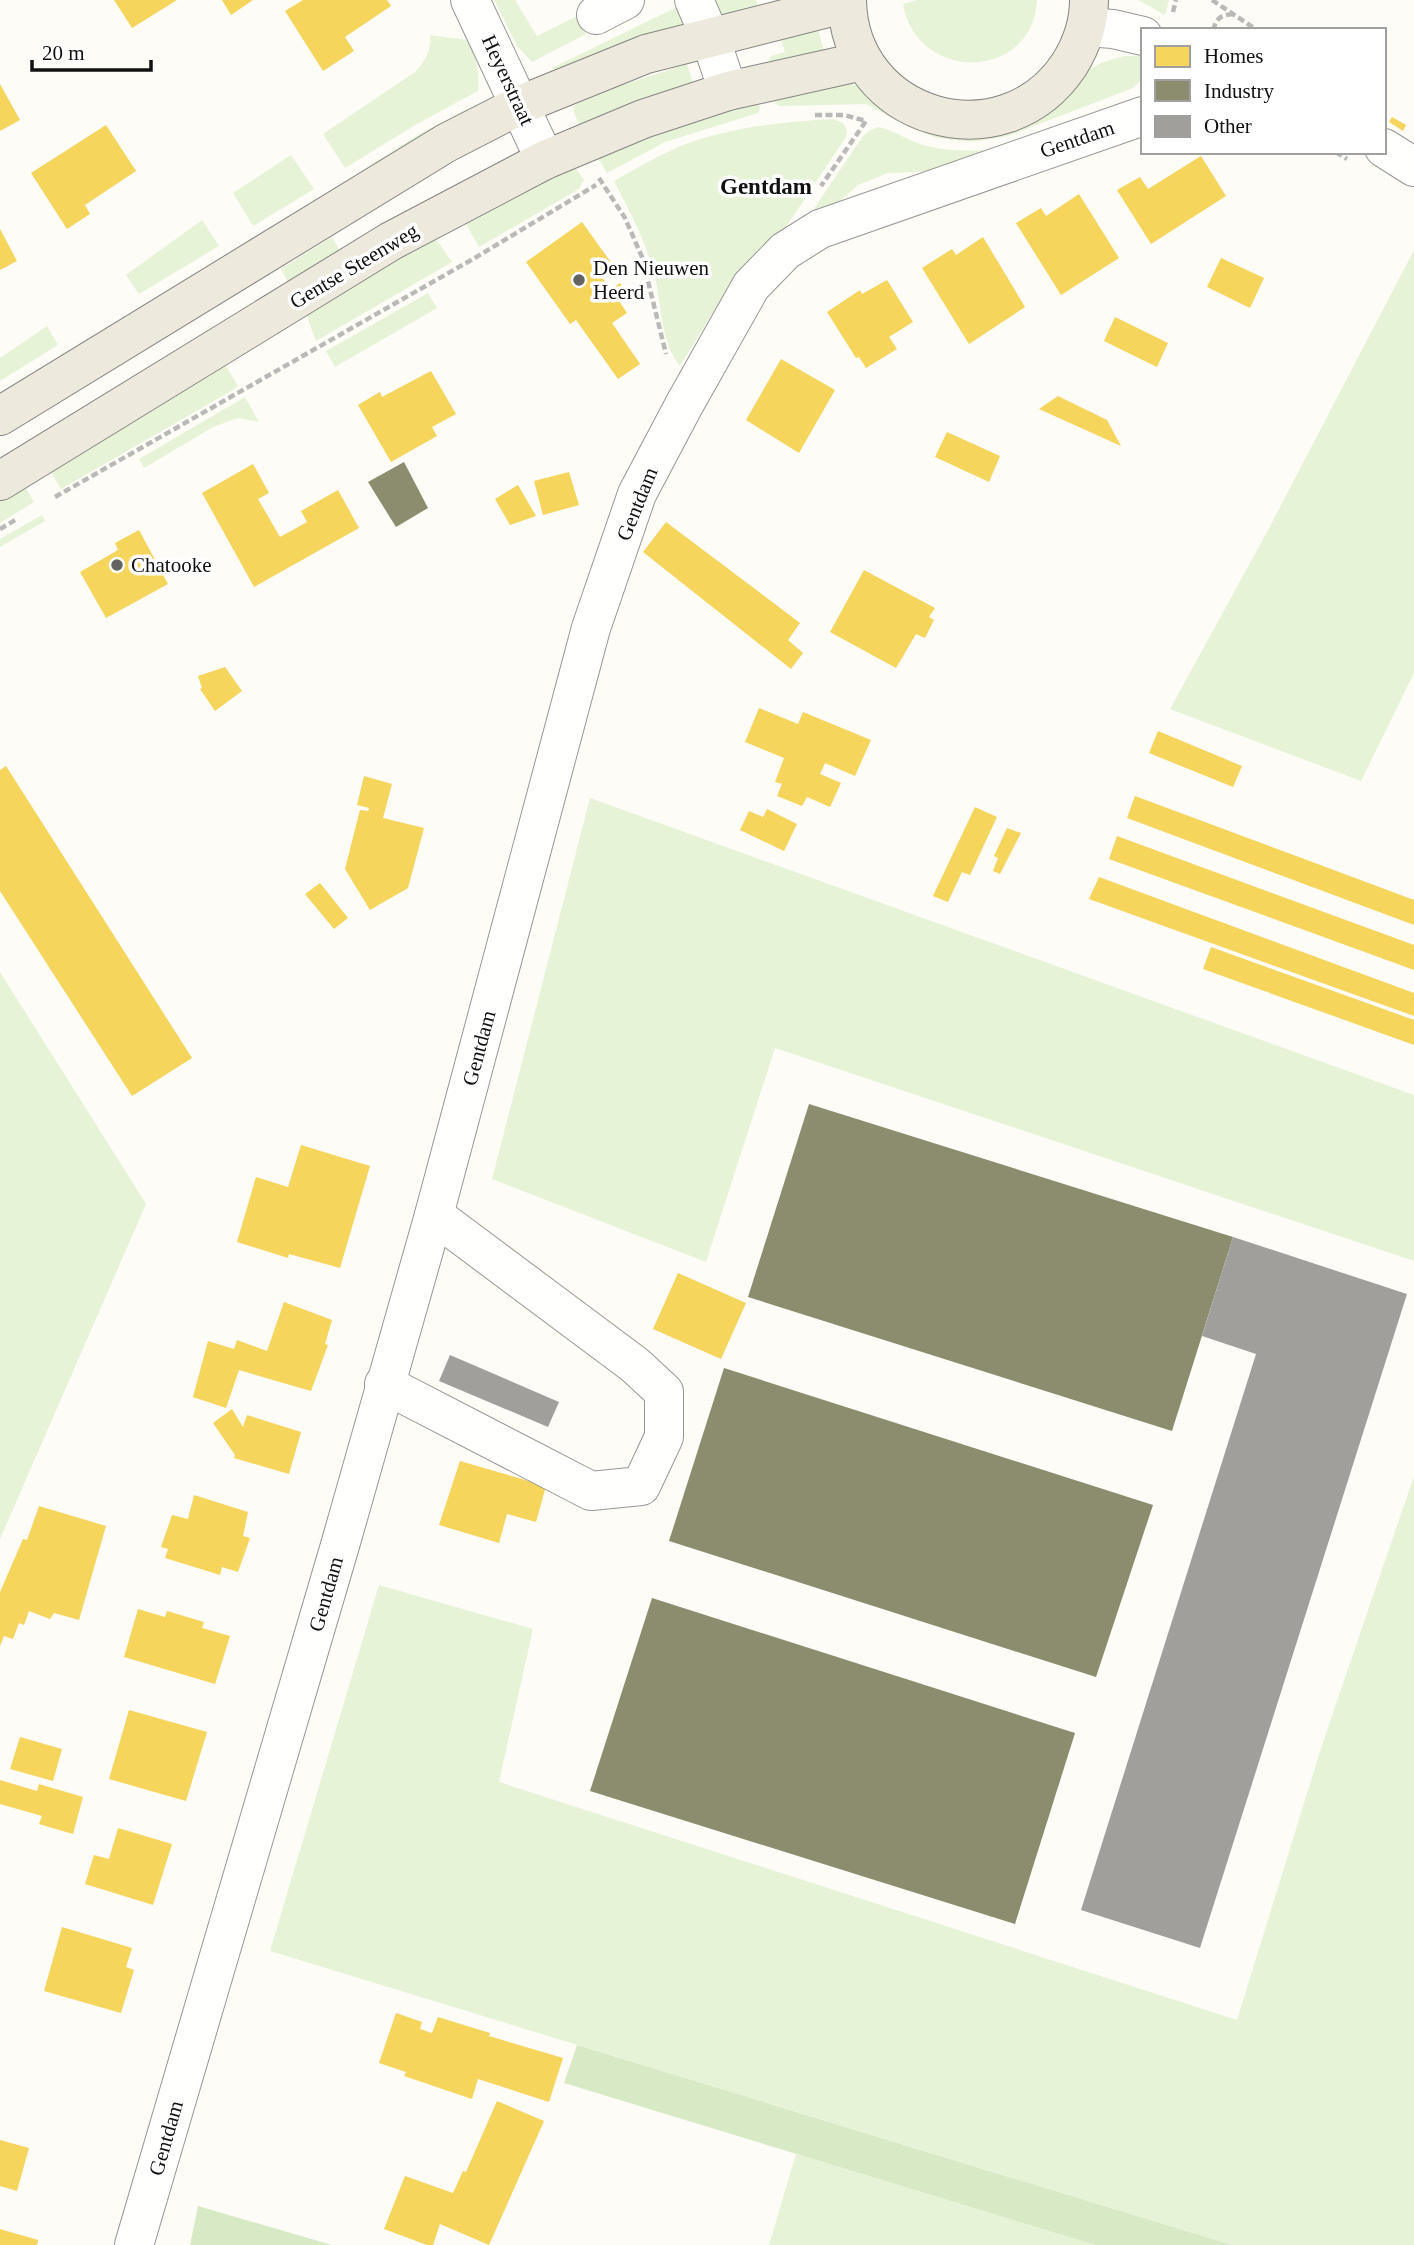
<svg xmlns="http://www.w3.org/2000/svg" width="1414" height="2245" viewBox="0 0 1414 2245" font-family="'Times New Roman',serif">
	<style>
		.green { fill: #e7f3d7 }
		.forest { fill: #d8eac5 }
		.homes { fill: #f6d55c }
		.industry { fill: #8c8c6e }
		.building { fill: #a19f9c }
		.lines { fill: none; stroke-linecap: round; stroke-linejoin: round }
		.minor-casing { stroke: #979795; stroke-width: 40 }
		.major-casing { stroke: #858482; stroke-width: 40 }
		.path { stroke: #b9b9b8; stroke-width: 4.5; stroke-dasharray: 7 3.5; stroke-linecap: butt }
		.minor { stroke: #fffffe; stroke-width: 38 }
		.major { stroke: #ede9dc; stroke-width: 38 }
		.poi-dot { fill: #646362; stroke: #fff; stroke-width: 2.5 }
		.labels { text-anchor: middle; stroke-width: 7; stroke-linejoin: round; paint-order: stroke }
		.street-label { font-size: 21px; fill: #111; stroke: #fff }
		.poi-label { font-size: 21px; fill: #111; stroke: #fff; text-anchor: start }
		.neighbourhood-label { font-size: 23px; font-weight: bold; fill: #111; stroke: #fff }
	</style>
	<rect width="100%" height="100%" fill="#fdfcf7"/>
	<!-- green -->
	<g class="green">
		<polygon points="494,0 515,0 537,36 577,16 586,34 532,62 517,46"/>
		<polygon points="706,0 756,0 759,9 725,18 714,12"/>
		<path d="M917 0H1037C1033 81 917 84 903 4Z"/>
		<polygon points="1138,0 1169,0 1165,15"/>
		<polygon points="679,6 683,16 682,25 675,31 555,71 552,68"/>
		<polygon points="818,29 824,52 766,67 771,56 785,52 781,39"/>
		<path d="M430 35 468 40C476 58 480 72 478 91L417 124 345 168 323 134 415 72C426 60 431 52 430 35Z"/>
		<polygon points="1124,56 1143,56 1143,78 1133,88 1008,136 972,142 937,138 913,129 866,104 779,106 773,100 847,83 862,87 918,122 1083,73 1103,62"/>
		<polygon points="687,64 693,83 580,127 573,110 575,105 616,87"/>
		<polygon points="757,98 760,108 758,113 665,142 607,173 595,152"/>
		<polygon points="469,108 457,121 362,175 361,171 421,133"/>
		<path d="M833 119 843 123 847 130 846 137 780 236 747 264 713 312 680 366C660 340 662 308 655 277 647 243 630 212 614 181 634 170 652 159 672 150 721 128 780 122 833 119Z"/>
		<path d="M879 127C894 130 905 139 920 144 945 152 970 151 996 150L941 171 888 173 858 185 832 208 809 216 863 136 870 130Z"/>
		<polygon points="291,155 314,189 253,226 233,193"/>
		<polygon points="572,163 584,180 579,189 479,247 462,217"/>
		<polygon points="202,220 219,246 139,294 126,275"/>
		<polygon points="332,237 344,258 292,290 281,269"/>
		<polygon points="433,239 438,242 452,262 316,341 307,317 311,310 425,241"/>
		<polygon points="1414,250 1414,673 1361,781 1170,709 1267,532"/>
		<polygon points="428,293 437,308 335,367 326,351"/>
		<polygon points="47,326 58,345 0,381 0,358"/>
		<polygon points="224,363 238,386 233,390 61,489 50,470"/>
		<polygon points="245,397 259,422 238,418 213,427 144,468 139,459"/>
		<polygon points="24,485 34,502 0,523 0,500"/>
		<polygon points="42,515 45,521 0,547 0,539"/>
		<polygon points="590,798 1414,1095 1414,1261 775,1048 706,1262 492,1179"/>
		<polygon points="0,972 146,1204 0,1539"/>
		<polygon points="1414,1476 1414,2245 1232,2245 270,1951 379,1585 533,1629 499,1782 1237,2020 1323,1742"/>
		<polygon points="796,2154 1095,2245 769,2245"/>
	</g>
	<!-- forest -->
	<g class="forest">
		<polygon points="577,2045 1232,2245 1095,2245 564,2083"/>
		<polygon points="198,2206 332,2245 190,2245"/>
	</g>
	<!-- homes -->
	<g class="homes">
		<polygon points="114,0 177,0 132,28"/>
		<polygon points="222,0 253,0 231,15"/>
		<polygon points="303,0 387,0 391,6 345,37 354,51 323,71 285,11"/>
		<polygon points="0,84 20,120 0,131"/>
		<polygon points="1392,117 1406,125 1403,131 1389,122"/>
		<polygon points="106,125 136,171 85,205 90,214 67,229 31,173"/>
		<polygon points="1201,156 1226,196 1151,244 1117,190 1140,177 1148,189"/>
		<polygon points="1079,194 1119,258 1061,295 1016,223 1041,208 1046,216"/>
		<polygon points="582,222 615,268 602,277 611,289 620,283 628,294 619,301 627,313 612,323 640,364 618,379 576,320 570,324 526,262"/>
		<polygon points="0,229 17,261 0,270"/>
		<polygon points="983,237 1025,307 969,344 922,268 952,249 956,255"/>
		<polygon points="1221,258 1264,278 1250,308 1207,287"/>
		<polygon points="887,280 913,322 889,337 897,349 866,368 859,357 856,358 827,312 860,290 862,294"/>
		<polygon points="1115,317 1168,343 1157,367 1104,341"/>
		<polygon points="781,359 835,390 799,453 746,420"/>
		<polygon points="431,371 456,414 432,427 437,436 391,462 358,405 380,392 382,397"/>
		<polygon points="1058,396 1107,420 1121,446 1039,409"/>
		<polygon points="947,432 1000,456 989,482 935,457"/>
		<polygon points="253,464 269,493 258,499 280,537 307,522 301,511 338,490 359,528 254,587 202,493"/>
		<polygon points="569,472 579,505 543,515 534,481"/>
		<polygon points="518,485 536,516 510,525 495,499"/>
		<polygon points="666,522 800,623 788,640 803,653 791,669 643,552"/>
		<polygon points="139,530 168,584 106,618 80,572 118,550 115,543"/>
		<polygon points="864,570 935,608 929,617 934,620 925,638 916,634 896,668 830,632"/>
		<polygon points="225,667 242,691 215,711 200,689 202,688 198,676"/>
		<polygon points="759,708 798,724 803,712 871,740 855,776 825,763 820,774 841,783 830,807 807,797 802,806 777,796 782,784 775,782 784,758 745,742"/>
		<polygon points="1158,731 1242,766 1233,787 1149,753"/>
		<polygon points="6,766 192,1058 132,1096 0,891 0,770"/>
		<polygon points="364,776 392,784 383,818 424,828 408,888 370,910 345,869 360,810 368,811 369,808 357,805"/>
		<polygon points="1135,796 1414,900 1414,925 1127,818"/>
		<polygon points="975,807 997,817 970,875 962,872 948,902 933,896"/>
		<polygon points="767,809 797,824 784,851 740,830 749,811 763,817"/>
		<polygon points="1007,828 1021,833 1000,874 993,871 998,858 994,856"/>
		<polygon points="1117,836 1414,945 1414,970 1109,859"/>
		<polygon points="1099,877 1414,993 1414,1016 1089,899"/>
		<polygon points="320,883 348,918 334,929 305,894"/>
		<polygon points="1211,947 1414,1020 1414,1045 1203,969"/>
		<polygon points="301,1145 370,1166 340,1268 289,1254 288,1258 237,1242 256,1177 288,1187"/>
		<polygon points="678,1273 746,1303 721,1359 653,1329"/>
		<polygon points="284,1302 332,1320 325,1344 328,1345 311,1391 239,1370 226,1408 193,1397 208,1341 234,1349 237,1340 267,1351"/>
		<polygon points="232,1409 243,1427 247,1415 301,1432 289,1474 234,1458 235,1455 213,1423"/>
		<polygon points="460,1461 546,1486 536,1522 507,1514 499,1543 439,1525"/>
		<polygon points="194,1495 248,1512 243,1536 250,1538 238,1572 222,1567 220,1575 165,1558 168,1549 161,1547 172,1515 188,1519"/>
		<polygon points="39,1506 106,1526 79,1620 54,1613 50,1619 29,1611 24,1625 19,1623 13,1639 4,1636 0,1646 0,1592 23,1539 27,1540"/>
		<polygon points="138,1609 165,1617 167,1611 204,1622 202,1628 230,1636 215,1684 124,1657"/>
		<polygon points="129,1710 207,1732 186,1801 109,1779"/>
		<polygon points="20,1737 62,1749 53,1781 10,1769"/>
		<polygon points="0,1780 37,1791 39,1784 83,1797 73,1834 39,1824 42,1816 0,1804"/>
		<polygon points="118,1828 172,1844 153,1905 85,1884 94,1855 109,1859"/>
		<polygon points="62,1927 132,1948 126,1967 134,1970 121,2013 44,1991"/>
		<polygon points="396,2013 422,2022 420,2029 432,2033 438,2017 490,2033 489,2036 563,2058 549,2102 478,2079 472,2099 404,2076 406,2072 379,2063"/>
		<polygon points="497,2101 544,2121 489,2245 440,2224 433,2245 427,2245 384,2229 405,2176 453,2193 463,2171 466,2172"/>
		<polygon points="0,2140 29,2148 17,2191 0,2186"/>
		<polygon points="0,2229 38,2240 37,2245 0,2245"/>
	</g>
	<!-- industry -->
	<g class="industry">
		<polygon points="404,462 428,508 396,527 368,482"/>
		<polygon points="809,1104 1233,1237 1172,1431 748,1297"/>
		<polygon points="724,1368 1153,1505 1096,1677 669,1541"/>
		<polygon points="652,1598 1075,1733 1015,1924 590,1791"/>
	</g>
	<!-- building -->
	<g class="building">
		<polygon points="1233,1237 1407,1294 1200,1948 1081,1910 1256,1354 1202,1336"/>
		<polygon points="450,1355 559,1402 548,1427 439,1381"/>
	</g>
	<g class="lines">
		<!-- minor casing -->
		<g class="minor-casing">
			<g id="minor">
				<polyline points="470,0 545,160"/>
				<polyline points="694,0 710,37 728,91"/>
				<polyline points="596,15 625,0"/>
				<polyline points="1086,27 1113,29 1143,36"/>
				<polyline points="1384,148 1414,167"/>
				<polyline points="384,1384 591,1491 641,1486 664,1437 664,1392 635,1365 434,1215"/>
				<polyline points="134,2245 341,1542 434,1215 591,628 637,494 684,405 751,286 785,251 820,229 1143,116"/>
			</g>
		</g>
		<!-- major casing -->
		<g class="major-casing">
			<g id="major">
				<path d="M847 0C849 120 1003 164 1069 65 1081 46 1089 23 1089 0"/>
				<polyline points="0,416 446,143 520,105 646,54 847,3"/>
				<polyline points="0,481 391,241 545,160 643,119 728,91 863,61"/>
			</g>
		</g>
		<!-- path -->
		<g class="path">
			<polyline points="1212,0 1257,30"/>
			<polyline points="1173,12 1176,0"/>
			<path d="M1213 30C1217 18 1220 15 1233 14"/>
			<polyline points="815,115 844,115 866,121 821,186"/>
			<polyline points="1336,152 1347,159"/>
			<polyline points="599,178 625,218 642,257 666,354"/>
			<polyline points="55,497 473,259 596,185"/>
			<polyline points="0,529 17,519"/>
		</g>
		<!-- minor -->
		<use href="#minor" class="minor"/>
		<!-- major -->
		<use href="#major" class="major"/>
	</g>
	<!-- markers -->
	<g class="poi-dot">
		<circle cx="579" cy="280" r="7"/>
		<circle cx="117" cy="565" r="7"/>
	</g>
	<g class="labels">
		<!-- street labels -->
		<g class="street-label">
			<text transform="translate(508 80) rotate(65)" y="7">Heyerstraat</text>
			<text transform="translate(1077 139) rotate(-19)" y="7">Gentdam</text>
			<text transform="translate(354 266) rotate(-31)" y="7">Gentse Steenweg</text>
			<text transform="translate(637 504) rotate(-68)" y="7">Gentdam</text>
			<text transform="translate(479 1048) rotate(-75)" y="7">Gentdam</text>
			<text transform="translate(326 1594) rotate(-74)" y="7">Gentdam</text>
			<text transform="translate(166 2138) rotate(-74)" y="7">Gentdam</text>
		</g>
		<!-- poi labels -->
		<g class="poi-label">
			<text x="593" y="275">Den Nieuwen<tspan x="593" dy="24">Heerd</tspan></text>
			<text x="131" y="572">Chatooke</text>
		</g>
		<!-- neighbourhood labels -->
		<g class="neighbourhood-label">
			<text x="766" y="194">Gentdam</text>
		</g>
	</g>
	<!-- legend -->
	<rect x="1141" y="28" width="245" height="126" fill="#ffffff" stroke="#a0a0a0" stroke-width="2"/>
	<rect x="1155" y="46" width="35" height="21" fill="#f6d55c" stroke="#a0a0a0" stroke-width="2"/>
	<text x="1204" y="63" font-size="21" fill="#111111">Homes</text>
	<rect x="1155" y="80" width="35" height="21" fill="#8c8c6e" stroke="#a0a0a0" stroke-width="2"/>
	<text x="1204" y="98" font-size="21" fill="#111111">Industry</text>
	<rect x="1155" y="116" width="35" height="21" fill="#a19f9c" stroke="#a0a0a0" stroke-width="2"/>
	<text x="1204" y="133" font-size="21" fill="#111111">Other</text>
	<!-- scale -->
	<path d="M32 60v10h119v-10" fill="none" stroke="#111111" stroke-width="3.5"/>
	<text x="42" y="60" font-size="21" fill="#111111" stroke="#ffffff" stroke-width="5" paint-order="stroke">20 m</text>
</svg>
